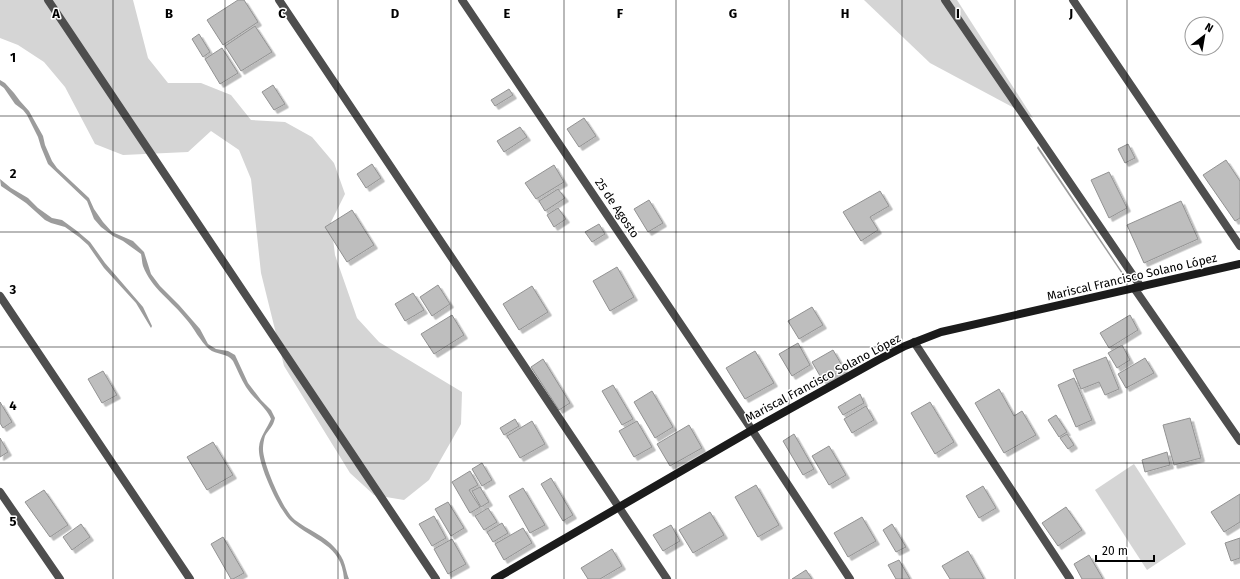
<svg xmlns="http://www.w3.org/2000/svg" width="1240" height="579" viewBox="0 0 1240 579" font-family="'Fira Sans',sans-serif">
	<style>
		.green { fill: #d5d5d5 }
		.water { fill: #9c9c9c }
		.building { fill: #bebebe; stroke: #929292; filter: url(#shadow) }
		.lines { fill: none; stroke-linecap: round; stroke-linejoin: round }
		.service { stroke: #4e4e4e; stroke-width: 8 }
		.minor { stroke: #4e4e4e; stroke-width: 8 }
		.secondary { stroke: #1b1b1b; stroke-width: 8 }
		.grid { fill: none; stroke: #000; stroke-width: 1; stroke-opacity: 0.55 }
		.labels { text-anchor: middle; stroke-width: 3; stroke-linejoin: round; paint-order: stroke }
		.street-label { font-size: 12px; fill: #000; stroke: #fff }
		.grid-label { font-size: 13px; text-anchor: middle; font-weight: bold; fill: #000; stroke: #fff; stroke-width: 3; stroke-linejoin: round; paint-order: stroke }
	</style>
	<defs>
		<filter id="shadow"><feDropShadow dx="3.5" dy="3.5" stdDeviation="0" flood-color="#0004"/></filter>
	</defs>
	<rect width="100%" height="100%" fill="#fff"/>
	<!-- green -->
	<g class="green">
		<polygon points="0,0 133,0 148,58 168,83 201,83 231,95 251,120 285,122 312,137 334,163 345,194 331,222 335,255 357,318 379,342 462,392 461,424 429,480 404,500 374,495 350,473 284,366 261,273 251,179 239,150 211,131 188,152 123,155 95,144 65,87 44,62 18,45 0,38"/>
		<polygon points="864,0 957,0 1033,118 930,63"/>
		<polygon points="1134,464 1186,544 1147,570 1095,490"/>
	</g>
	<!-- water -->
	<g class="water">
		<path d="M0 80 5 83 14 93 20 101 29 111 43 136 45 145 52 161 57 168 89 198 94 209 103 222 112 232 133 241 144 252 151 274 160 286 179 305 200 329 208 344 216 349 228 351 235 355 248 383 261 400 271 410 275 418C273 427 269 429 265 436 264 439 263 445 263 448 262 462 284 512 295 520 308 530 325 536 335 548 346 561 344 565 349 579H344C342 544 313 541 291 521 279 510 257 463 259 447 260 436 267 429 271 419 267 408 253 398 246 387 241 379 237 369 233 361 228 353 216 355 209 349 200 341 194 328 186 319 172 301 151 288 143 266 142 263 142 258 141 254L123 241 113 236 101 227 94 219 87 201 48 164 41 147 38 137 27 115 23 110 15 104 4 88 0 85Z"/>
		<polygon points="1038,146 1123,273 1122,274 1037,148"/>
		<polygon points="0,179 11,188 28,198 38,208 52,218 62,220 77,231 90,242 105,263 143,307 152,326 151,328 136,303 104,268 88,245 79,237 65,227 51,223 45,220 26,203 1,186"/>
	</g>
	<!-- building -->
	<g class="building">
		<polygon points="238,0 244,0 258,22 223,45 207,20"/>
		<polygon points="255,26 272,52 241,71 225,46"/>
		<polygon points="199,34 210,52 203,57 192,39"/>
		<polygon points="222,48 238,73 220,84 205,59"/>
		<polygon points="273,85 285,104 274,110 262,92"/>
		<polygon points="509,89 513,95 495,106 491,100"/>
		<polygon points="584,118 596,136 579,147 567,129"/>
		<polygon points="520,127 527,137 504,152 497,141"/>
		<polygon points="1128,144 1135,158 1125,163 1118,149"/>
		<polygon points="1226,160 1240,181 1240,218 1235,221 1203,175"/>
		<polygon points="372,164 381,178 366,188 357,174"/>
		<polygon points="554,165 564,182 536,199 525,183"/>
		<polygon points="1109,172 1127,208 1109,218 1091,180"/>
		<polygon points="558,189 565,198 545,211 539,201"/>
		<polygon points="880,191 889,206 870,217 878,230 861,241 843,212"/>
		<polygon points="649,200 663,223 648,232 634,209"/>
		<polygon points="1181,201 1198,239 1144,263 1127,225"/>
		<polygon points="558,208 566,219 554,227 547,215"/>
		<polygon points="352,210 374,245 347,262 325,227"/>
		<polygon points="599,224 605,234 592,242 585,232"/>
		<polygon points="617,267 634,297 610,311 593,281"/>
		<polygon points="438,285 450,304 432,316 420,297"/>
		<polygon points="532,286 548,312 519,330 503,304"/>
		<polygon points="413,293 424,310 405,321 395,304"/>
		<polygon points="812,307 823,325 799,339 788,321"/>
		<polygon points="452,315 464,335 434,354 421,334"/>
		<polygon points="1130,315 1138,330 1109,348 1100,333"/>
		<polygon points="798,343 810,365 792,376 779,354"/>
		<polygon points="1122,345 1130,360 1117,368 1108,353"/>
		<polygon points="833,350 844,369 823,381 812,362"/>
		<polygon points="755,351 774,383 745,399 726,368"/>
		<polygon points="1106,357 1119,389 1105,395 1099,382 1081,389 1073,370"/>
		<polygon points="1145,358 1154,373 1126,388 1118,374"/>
		<polygon points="543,359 570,403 559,410 531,367"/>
		<polygon points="103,371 117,395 102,403 88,379"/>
		<polygon points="1074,378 1092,420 1076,427 1058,385"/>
		<polygon points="613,385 633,419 622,425 602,391"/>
		<polygon points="999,389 1014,416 1022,411 1036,435 1004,453 975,403"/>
		<polygon points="652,391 673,427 655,438 634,402"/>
		<polygon points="860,394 864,403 843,415 838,407"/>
		<polygon points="0,402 12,422 3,428 0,423"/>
		<polygon points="930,402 954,442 935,454 911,413"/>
		<polygon points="866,406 874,420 852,433 844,419"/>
		<polygon points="1056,415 1067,432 1059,437 1048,420"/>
		<polygon points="1190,418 1201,458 1174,465 1163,425"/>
		<polygon points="515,419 519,426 504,435 500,428"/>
		<polygon points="532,421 545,444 520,458 507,436"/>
		<polygon points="637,421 652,447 634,457 619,431"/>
		<polygon points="689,425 702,448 670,466 657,444"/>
		<polygon points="794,434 814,469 803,475 783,441"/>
		<polygon points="1067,434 1074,445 1068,449 1060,438"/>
		<polygon points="0,438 8,452 0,457"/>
		<polygon points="213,442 233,475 207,490 187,457"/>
		<polygon points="829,446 846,475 829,485 812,456"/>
		<polygon points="1167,452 1170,465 1145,472 1142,460"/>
		<polygon points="482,463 492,480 482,486 472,469"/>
		<polygon points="470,471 478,485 469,490 480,507 470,513 452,482"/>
		<polygon points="551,478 573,515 563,521 541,484"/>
		<polygon points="756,485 779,525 758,537 735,497"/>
		<polygon points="983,486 996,508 979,518 966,496"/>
		<polygon points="480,487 489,502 481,507 472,491"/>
		<polygon points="523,488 545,525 530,533 509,496"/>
		<polygon points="44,490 68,525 50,537 25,502"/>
		<polygon points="1240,494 1240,522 1224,532 1211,512"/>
		<polygon points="448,502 464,528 451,536 435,509"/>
		<polygon points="1066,507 1082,530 1058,546 1042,523"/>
		<polygon points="488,508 497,522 484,530 475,516"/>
		<polygon points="710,512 724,535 693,553 679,530"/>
		<polygon points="434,516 446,538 432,546 419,524"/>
		<polygon points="862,517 876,541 848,557 834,533"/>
		<polygon points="502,523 508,533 493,542 487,532"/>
		<polygon points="81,524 90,537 72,550 63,537"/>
		<polygon points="892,524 906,547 896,552 883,530"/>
		<polygon points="671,525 680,541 663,551 653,535"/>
		<polygon points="523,528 532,543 504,560 495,544"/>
		<polygon points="223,537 244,573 233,579 231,579 211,544"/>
		<polygon points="1240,538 1240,558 1231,561 1225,543"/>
		<polygon points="452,539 466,564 448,574 434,549"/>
		<polygon points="612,549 622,566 600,579 588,579 581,568"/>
		<polygon points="968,551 984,579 950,579 942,566"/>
		<polygon points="1089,555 1103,579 1082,579 1074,564"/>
		<polygon points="899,560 910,579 896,579 888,565"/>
		<polygon points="806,570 812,579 792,579"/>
	</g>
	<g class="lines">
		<!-- service -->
		<g class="service">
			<polyline points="48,0 436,579"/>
			<polyline points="945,0 1141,287"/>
			<polyline points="1073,0 1240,246"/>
			<polyline points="914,342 1070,579"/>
			<polyline points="0,492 60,579"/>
		</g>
		<!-- minor -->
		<g class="minor">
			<polyline points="279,0 667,579"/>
			<polyline points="462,0 752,430 850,579"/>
			<polyline points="1134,288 1240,441"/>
			<polyline points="0,296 190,579"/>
		</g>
		<!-- secondary -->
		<polyline class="secondary" points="495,579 752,430 878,360 905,346 941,332 1240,264"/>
	</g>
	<!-- grid -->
	<path class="grid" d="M113 0V579M225 0V579M338 0V579M451 0V579M564 0V579M676 0V579M789 0V579M902 0V579M1015 0V579M1127 0V579M0 116H1240M0 232H1240M0 347H1240M0 463H1240"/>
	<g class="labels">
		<!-- street labels -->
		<g class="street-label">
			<text transform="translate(617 208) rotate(56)" y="4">25 de Agosto</text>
			<text transform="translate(1132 277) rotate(-13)" y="4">Mariscal Francisco Solano López</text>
			<text transform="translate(823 378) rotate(-28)" y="4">Mariscal Francisco Solano López</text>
		</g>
	</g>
	<g class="grid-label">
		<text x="56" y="18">A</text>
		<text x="169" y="18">B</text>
		<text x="282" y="18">C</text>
		<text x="395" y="18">D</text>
		<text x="507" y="18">E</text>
		<text x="620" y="18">F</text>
		<text x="733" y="18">G</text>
		<text x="845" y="18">H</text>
		<text x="958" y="18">I</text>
		<text x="1071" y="18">J</text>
		<text x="13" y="62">1</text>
		<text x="13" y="178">2</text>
		<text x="13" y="294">3</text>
		<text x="13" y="410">4</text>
		<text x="13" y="526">5</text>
	</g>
	<!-- north arrow -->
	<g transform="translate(1204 36) rotate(31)"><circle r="19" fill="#ffffff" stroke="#999999"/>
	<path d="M0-3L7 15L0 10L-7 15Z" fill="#000000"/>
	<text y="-6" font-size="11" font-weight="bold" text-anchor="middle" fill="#000000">N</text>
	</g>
	<!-- scale -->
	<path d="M1096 555v6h58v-6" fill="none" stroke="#000000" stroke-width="2"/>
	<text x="1102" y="555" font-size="12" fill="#000000" stroke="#ffffff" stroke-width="3" paint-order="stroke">20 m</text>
</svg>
